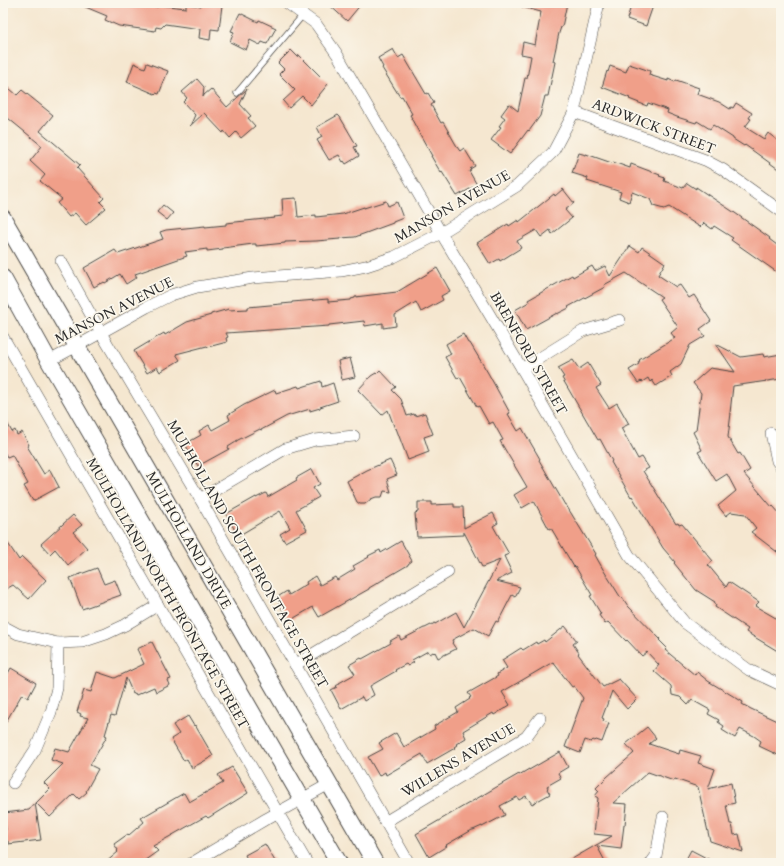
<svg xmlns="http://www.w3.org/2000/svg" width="784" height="866" viewBox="0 0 784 866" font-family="Cardo,serif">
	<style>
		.building { fill: #f09f89 }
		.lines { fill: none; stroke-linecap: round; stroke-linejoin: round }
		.lane-casing { stroke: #494744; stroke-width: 7 }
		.street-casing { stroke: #494744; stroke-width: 12 }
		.secondary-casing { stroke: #494744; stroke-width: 18 }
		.lane { stroke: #fff; stroke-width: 5.5 }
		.street { stroke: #fff; stroke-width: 11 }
		.secondary { stroke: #fff; stroke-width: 16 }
		.labels { text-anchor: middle; stroke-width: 3.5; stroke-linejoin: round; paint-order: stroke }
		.street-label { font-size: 14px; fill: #2b2b2b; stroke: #fbf7ec }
	</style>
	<rect width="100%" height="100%" fill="#fbf7ec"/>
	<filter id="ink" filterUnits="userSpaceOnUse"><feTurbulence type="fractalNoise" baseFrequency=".025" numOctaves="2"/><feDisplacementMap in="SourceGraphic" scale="8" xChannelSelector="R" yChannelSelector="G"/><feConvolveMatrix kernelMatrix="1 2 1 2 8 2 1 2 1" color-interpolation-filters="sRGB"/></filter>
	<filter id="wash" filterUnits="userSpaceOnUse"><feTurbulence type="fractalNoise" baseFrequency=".012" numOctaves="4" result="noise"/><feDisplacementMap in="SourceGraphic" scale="16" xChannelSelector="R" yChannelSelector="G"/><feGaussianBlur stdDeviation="0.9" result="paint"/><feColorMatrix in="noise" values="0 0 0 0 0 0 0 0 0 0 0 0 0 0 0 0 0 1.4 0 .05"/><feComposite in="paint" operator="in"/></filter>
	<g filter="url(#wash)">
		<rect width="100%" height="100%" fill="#f5e7d0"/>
		<g id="blocks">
			<!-- building -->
			<g class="building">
				<polygon points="76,3 128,3 158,7 158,5 186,8 186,4 201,6 202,3 222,5 219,30 211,29 210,40 199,38 200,29 165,24 161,28 156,27 155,31 119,26 105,20 107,16"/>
				<polygon points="327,3 362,3 347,21"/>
				<polygon points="522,3 567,3 562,27 561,27 559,33 553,61 555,62 548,96 545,96 540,116 529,131 528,130 510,154 491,140 501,127 499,126 505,118 501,115 509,104 518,111 525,78 527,78 531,56 521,54 523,42 535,45 541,12 522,7"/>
				<polygon points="632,3 654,3 646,26 627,19"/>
				<polygon points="240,13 258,22 259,20 276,28 267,44 262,42 260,45 250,40 246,50 230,42 234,32 231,31"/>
				<polygon points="393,49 398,58 403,55 426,94 428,93 434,103 431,105 441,123 443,122 459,150 460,151 464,148 475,166 470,169 471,170 469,171 477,185 457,196 442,172 441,173 431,156 432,156 411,118 412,118 410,115 412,114 402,96 400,97 382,68 383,67 378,58"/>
				<polygon points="291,50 298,57 299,55 328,84 311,105 302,96 289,108 283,101 295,90 279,74 284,69 278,63"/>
				<polygon points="134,63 145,68 147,63 168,71 159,94 156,93 155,94 127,82"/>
				<polygon points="629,64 650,71 649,75 668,81 668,79 675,82 676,80 699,88 697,94 719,102 730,109 731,107 733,108 736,103 752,113 749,118 751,119 745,127 764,139 768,133 781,143 781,171 745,145 744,146 733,139 733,138 713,125 710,129 697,121 696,123 677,117 667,113 668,110 648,103 647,106 629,99 630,98 602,87 607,71 608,72 610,66 626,72"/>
				<polygon points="197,79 204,87 203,97 204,95 211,89 227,107 247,89 240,104 251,116 248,118 255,126 241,138 236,132 230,138 224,131 223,133 204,113 190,126 195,115 183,102 187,98 182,92"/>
				<polygon points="3,83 17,95 22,90 53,115 40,131 80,165 77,168 104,198 100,202 106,208 86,225 75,213 69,217 57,203 62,199 40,181 45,175 30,161 42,146 3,114"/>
				<polygon points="338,115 340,117 357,146 354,147 359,156 346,164 344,161 343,162 339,155 329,160 317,140 322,137 317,127"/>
				<polygon points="579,153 586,155 586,154 612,163 613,162 630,168 631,164 660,175 659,176 665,178 664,181 683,188 687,183 696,189 696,187 735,213 770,238 769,239 781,248 781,275 731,240 733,238 714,226 712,229 704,223 700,227 669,207 664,209 653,206 650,199 632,192 629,202 619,198 621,192 587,181 588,178 572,173"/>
				<polygon points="563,189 574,203 565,210 572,218 552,234 550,230 541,237 536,230 517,241 521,248 500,261 499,259 490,264 477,243 508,224 509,226 518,220 519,222 554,194 555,196"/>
				<polygon points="296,198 298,217 316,215 316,217 343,214 364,207 364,208 386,201 388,206 397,202 403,218 393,222 393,223 355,237 340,238 340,239 316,241 285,242 285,243 256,246 256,244 253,244 223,248 223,249 207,251 207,249 185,252 187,256 135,274 137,277 126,284 120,274 105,283 104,282 101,284 101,283 94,287 84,268 115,250 118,254 163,239 160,232 166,230 205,226 205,227 226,225 226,223 275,218 274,217 283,216 282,199"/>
				<polygon points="163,205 173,213 167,220 157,212"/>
				<polygon points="630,246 639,252 642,247 665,263 658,275 676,287 680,285 689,298 694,295 711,321 700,329 705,336 690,345 681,364 670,372 672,376 656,386 652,380 650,382 648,378 642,382 641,381 638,383 629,370 639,364 638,362 640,361 639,360 675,338 671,333 678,327 659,299 662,297 626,273 604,285 605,287 568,307 569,308 557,314 557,313 526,330 515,310 529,302 528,300 572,275 573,277 592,266 595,271 605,266 610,276"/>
				<polygon points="437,268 450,291 441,296 443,300 421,312 416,302 395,315 396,326 383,328 383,323 365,326 364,321 329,325 329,326 226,333 228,337 226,338 227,342 208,347 207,346 176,354 180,360 160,372 157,367 147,373 134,351 164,333 165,335 187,322 211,315 211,314 229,309 229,310 248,309 248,307 292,303 292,302 328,299 328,302 351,300 351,299 355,298 355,297 397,292"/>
				<polygon points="463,334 468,343 470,343 488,373 510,413 508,414 518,431 522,428 540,459 539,460 565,505 566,505 596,554 595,555 604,571 621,598 622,597 628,606 660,639 659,640 667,648 665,650 695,675 697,672 708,681 743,702 742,704 751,709 781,723 781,748 778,755 759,746 761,741 754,736 740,729 735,738 722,730 724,726 718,722 719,720 708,714 710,710 692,700 688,705 680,697 672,695 671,686 654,671 659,665 647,652 642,656 627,640 626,641 608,622 605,624 599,615 601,614 590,596 592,595 575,566 574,567 551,528 549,529 534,501 522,508 514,495 527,487 500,441 503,440 493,422 489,424 479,406 477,407 460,377 457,378 445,357 451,354 446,344"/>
				<polygon points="716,344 741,357 763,354 764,357 781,354 781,379 733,386 730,413 731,413 728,437 738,454 740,453 750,470 744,474 772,507 773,506 781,515 781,555 751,532 756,528 745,514 731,512 726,516 718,506 736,491 727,474 716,481 698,452 702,450 693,432 696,430 701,393 693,383 710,368 735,372"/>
				<polygon points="350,358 355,377 342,380 338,361"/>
				<polygon points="573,360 579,369 588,363 601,385 596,388 609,408 617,403 629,424 621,428 638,459 642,457 649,468 643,471 664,505 676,524 678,523 679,525 682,524 713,561 708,565 726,587 729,582 759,602 755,606 781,621 781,653 746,632 748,629 715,607 716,605 714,604 715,602 696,590 674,563 675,562 663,548 632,496 631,497 611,462 612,461 600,439 598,440 562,378 564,377 558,368"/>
				<polygon points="380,370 396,387 392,390 401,399 407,416 414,414 415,416 425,413 433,434 424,437 429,452 408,460 396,428 395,429 388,410 382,415 358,390 371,376 376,373 376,374"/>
				<polygon points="321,381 322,387 333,383 338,401 320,407 320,408 310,411 310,409 287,416 261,430 260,429 236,441 236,442 228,447 229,449 198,466 185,444 201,435 199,431 209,425 212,430 230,420 228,415 244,405 275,390 276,393 298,386 299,388"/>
				<polygon points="3,415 12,432 15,430 17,435 22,432 29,445 27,446 44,474 50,470 59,487 33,501 24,486 28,484 12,455 7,457 3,450"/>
				<polygon points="390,460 397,475 387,479 391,492 384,491 382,497 376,497 371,499 365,504 360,504 357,502 347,481 367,470"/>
				<polygon points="312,469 320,484 313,488 319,497 296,510 307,530 285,542 280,534 290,528 280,511 238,536 226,514 256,497 256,498 266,493 268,497 297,480 296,478"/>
				<polygon points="418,502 432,502 432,505 454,504 454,507 463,507 464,528 493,513 498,523 493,526 509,554 504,556 512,573 496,581 520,587 515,597 512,595 498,622 496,621 488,636 474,628 452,640 453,642 452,643 456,649 438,658 435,652 434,653 433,652 430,654 428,651 412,660 414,662 408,666 406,664 395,670 396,671 370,686 374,695 364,701 362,697 341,709 331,690 337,687 336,686 339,684 339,683 355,674 349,665 361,658 362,659 391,643 390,641 399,636 401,640 424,628 425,628 435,623 435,624 456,612 464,627 500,560 482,567 464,532 464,535 417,537 415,513 418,512"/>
				<polygon points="73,515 82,525 73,532 87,548 68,565 55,549 50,554 41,544"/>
				<polygon points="3,536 19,560 22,557 46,580 29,599 13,585 3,591"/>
				<polygon points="401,541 412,561 408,564 408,565 369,588 369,589 319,617 313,607 289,621 276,598 287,591 289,595 307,584 306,582 315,576 320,585 335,577 337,580 355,569 353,566 369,557 368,556 380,550 381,553"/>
				<polygon points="97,568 104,584 115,580 121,595 82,609 70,578"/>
				<polygon points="565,626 577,641 573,644 579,653 578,654 603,687 619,679 637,699 627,709 612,691 602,718 604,719 603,721 609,723 602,742 596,740 595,741 593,740 591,742 585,740 580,753 565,747 583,698 574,686 572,687 553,662 502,692 510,705 494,715 493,713 463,731 466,738 456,744 457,745 454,747 455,748 427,764 422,754 386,775 385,772 379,776 368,757 383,749 379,743 396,733 404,747 435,729 434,726 458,712 456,708 470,699 469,698 471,697 468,693 498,676 497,674 507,668 502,660 521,648 523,650 536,642 537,644 544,640 545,642"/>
				<polygon points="152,642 171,679 168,680 170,685 156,692 154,687 136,695 135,693 133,694 126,678 115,716 111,715 105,735 107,736 90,765 98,769 86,791 87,792 79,799 74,794 50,817 36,803 50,789 44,783 63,764 51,760 55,748 69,752 88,718 80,716 81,714 77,712 84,690 91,692 97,672 115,678 144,664 137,649"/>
				<polygon points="11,668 36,683 28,698 22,694 3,727 3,691 7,685 3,683 3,682"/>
				<polygon points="188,716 194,726 195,725 213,756 192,768 187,759 184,761 171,739 179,734 173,725"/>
				<polygon points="647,727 656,738 649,744 679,754 680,750 701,756 698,763 715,769 708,789 731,783 735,803 726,805 730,824 732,824 734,835 739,834 743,852 710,841 698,787 675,779 674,781 648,772 613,803 627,804 625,825 624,825 621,849 597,846 606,863 565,863 612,836 594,834 598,798 595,796 599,791 596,788 607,777 634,753 626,744"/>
				<polygon points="560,752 568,767 558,773 561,778 547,786 548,788 547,789 550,794 532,804 526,796 519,800 517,797 500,806 505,815 482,827 482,826 473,830 472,830 446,845 447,846 429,857 416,834 519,774 519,775 529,769 529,770"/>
				<polygon points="232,767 248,793 208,818 206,816 153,846 158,851 141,863 105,863 118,852 117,851 118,850 114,844 128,834 129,835 144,822 141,818 184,793 189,802 223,783 218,775"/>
				<polygon points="35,803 41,840 8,844 8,841 3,842 3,830 6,830 4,813 29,810"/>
				<polygon points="265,844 276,863 249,863 245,855"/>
				<polygon points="691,850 716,863 684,863"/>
			</g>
		</g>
	</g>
	<g filter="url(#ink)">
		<use href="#blocks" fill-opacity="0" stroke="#494744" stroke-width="1"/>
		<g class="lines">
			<!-- lane casing -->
			<g class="lane-casing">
				<polyline id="lane" points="237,93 303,15"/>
			</g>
			<!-- street casing -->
			<g class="street-casing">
				<g id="street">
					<polyline points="287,3 316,24 337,54 441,233 522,369 629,555 685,623 749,670 781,685"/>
					<polyline points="574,112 705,160 722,169 781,211"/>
					<polyline points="61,261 101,333 200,499 409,863"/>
					<polyline points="3,337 307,863"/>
					<polyline points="49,361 77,346 147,307 171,295 197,287 253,278 341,271 366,266 394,257 441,233 517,186 553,152 574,112 599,3"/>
					<polyline points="522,369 583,331 620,320"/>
					<polyline points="771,433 777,461 781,467"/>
					<polyline points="200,499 285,449 315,440 354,436"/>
					<polyline points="3,626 18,634 58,643 82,642 106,634 125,625 158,605"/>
					<polyline points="295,665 448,572"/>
					<polyline points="13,783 35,750 51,712 57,688 58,643"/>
					<polyline points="385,822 526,737 540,718"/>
					<polyline points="192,863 266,819 329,784"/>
					<polyline points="651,863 656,856 663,817"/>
				</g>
			</g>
			<!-- secondary casing -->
			<g class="secondary-casing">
				<g id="secondary">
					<polyline points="3,218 375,863"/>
					<polyline points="3,278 49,361 339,863"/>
				</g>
			</g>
			<!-- lane -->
			<use href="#lane" class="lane"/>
			<!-- street -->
			<use href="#street" class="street"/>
			<!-- secondary -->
			<use href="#secondary" class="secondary"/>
		</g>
	</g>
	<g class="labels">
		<!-- street labels -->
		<g class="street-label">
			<text transform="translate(654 126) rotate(21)" y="5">ARDWICK STREET</text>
			<text transform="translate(452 206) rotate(-30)" y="5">MANSON AVENUE</text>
			<text transform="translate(114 310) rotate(-27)" y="5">MANSON AVENUE</text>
			<text transform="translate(529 353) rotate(60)" y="5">BRENFORD STREET</text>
			<text transform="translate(189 540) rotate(60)" y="5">MULHOLLAND DRIVE</text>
			<text transform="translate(248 554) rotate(60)" y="5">MULHOLLAND SOUTH FRONTAGE STREET</text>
			<text transform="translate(168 593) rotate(60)" y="5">MULHOLLAND NORTH FRONTAGE STREET</text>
			<text transform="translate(458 760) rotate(-31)" y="5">WILLENS AVENUE</text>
		</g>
	</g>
	<!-- margin -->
	<rect width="784" height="866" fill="none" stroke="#fbf7ec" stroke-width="16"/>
</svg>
